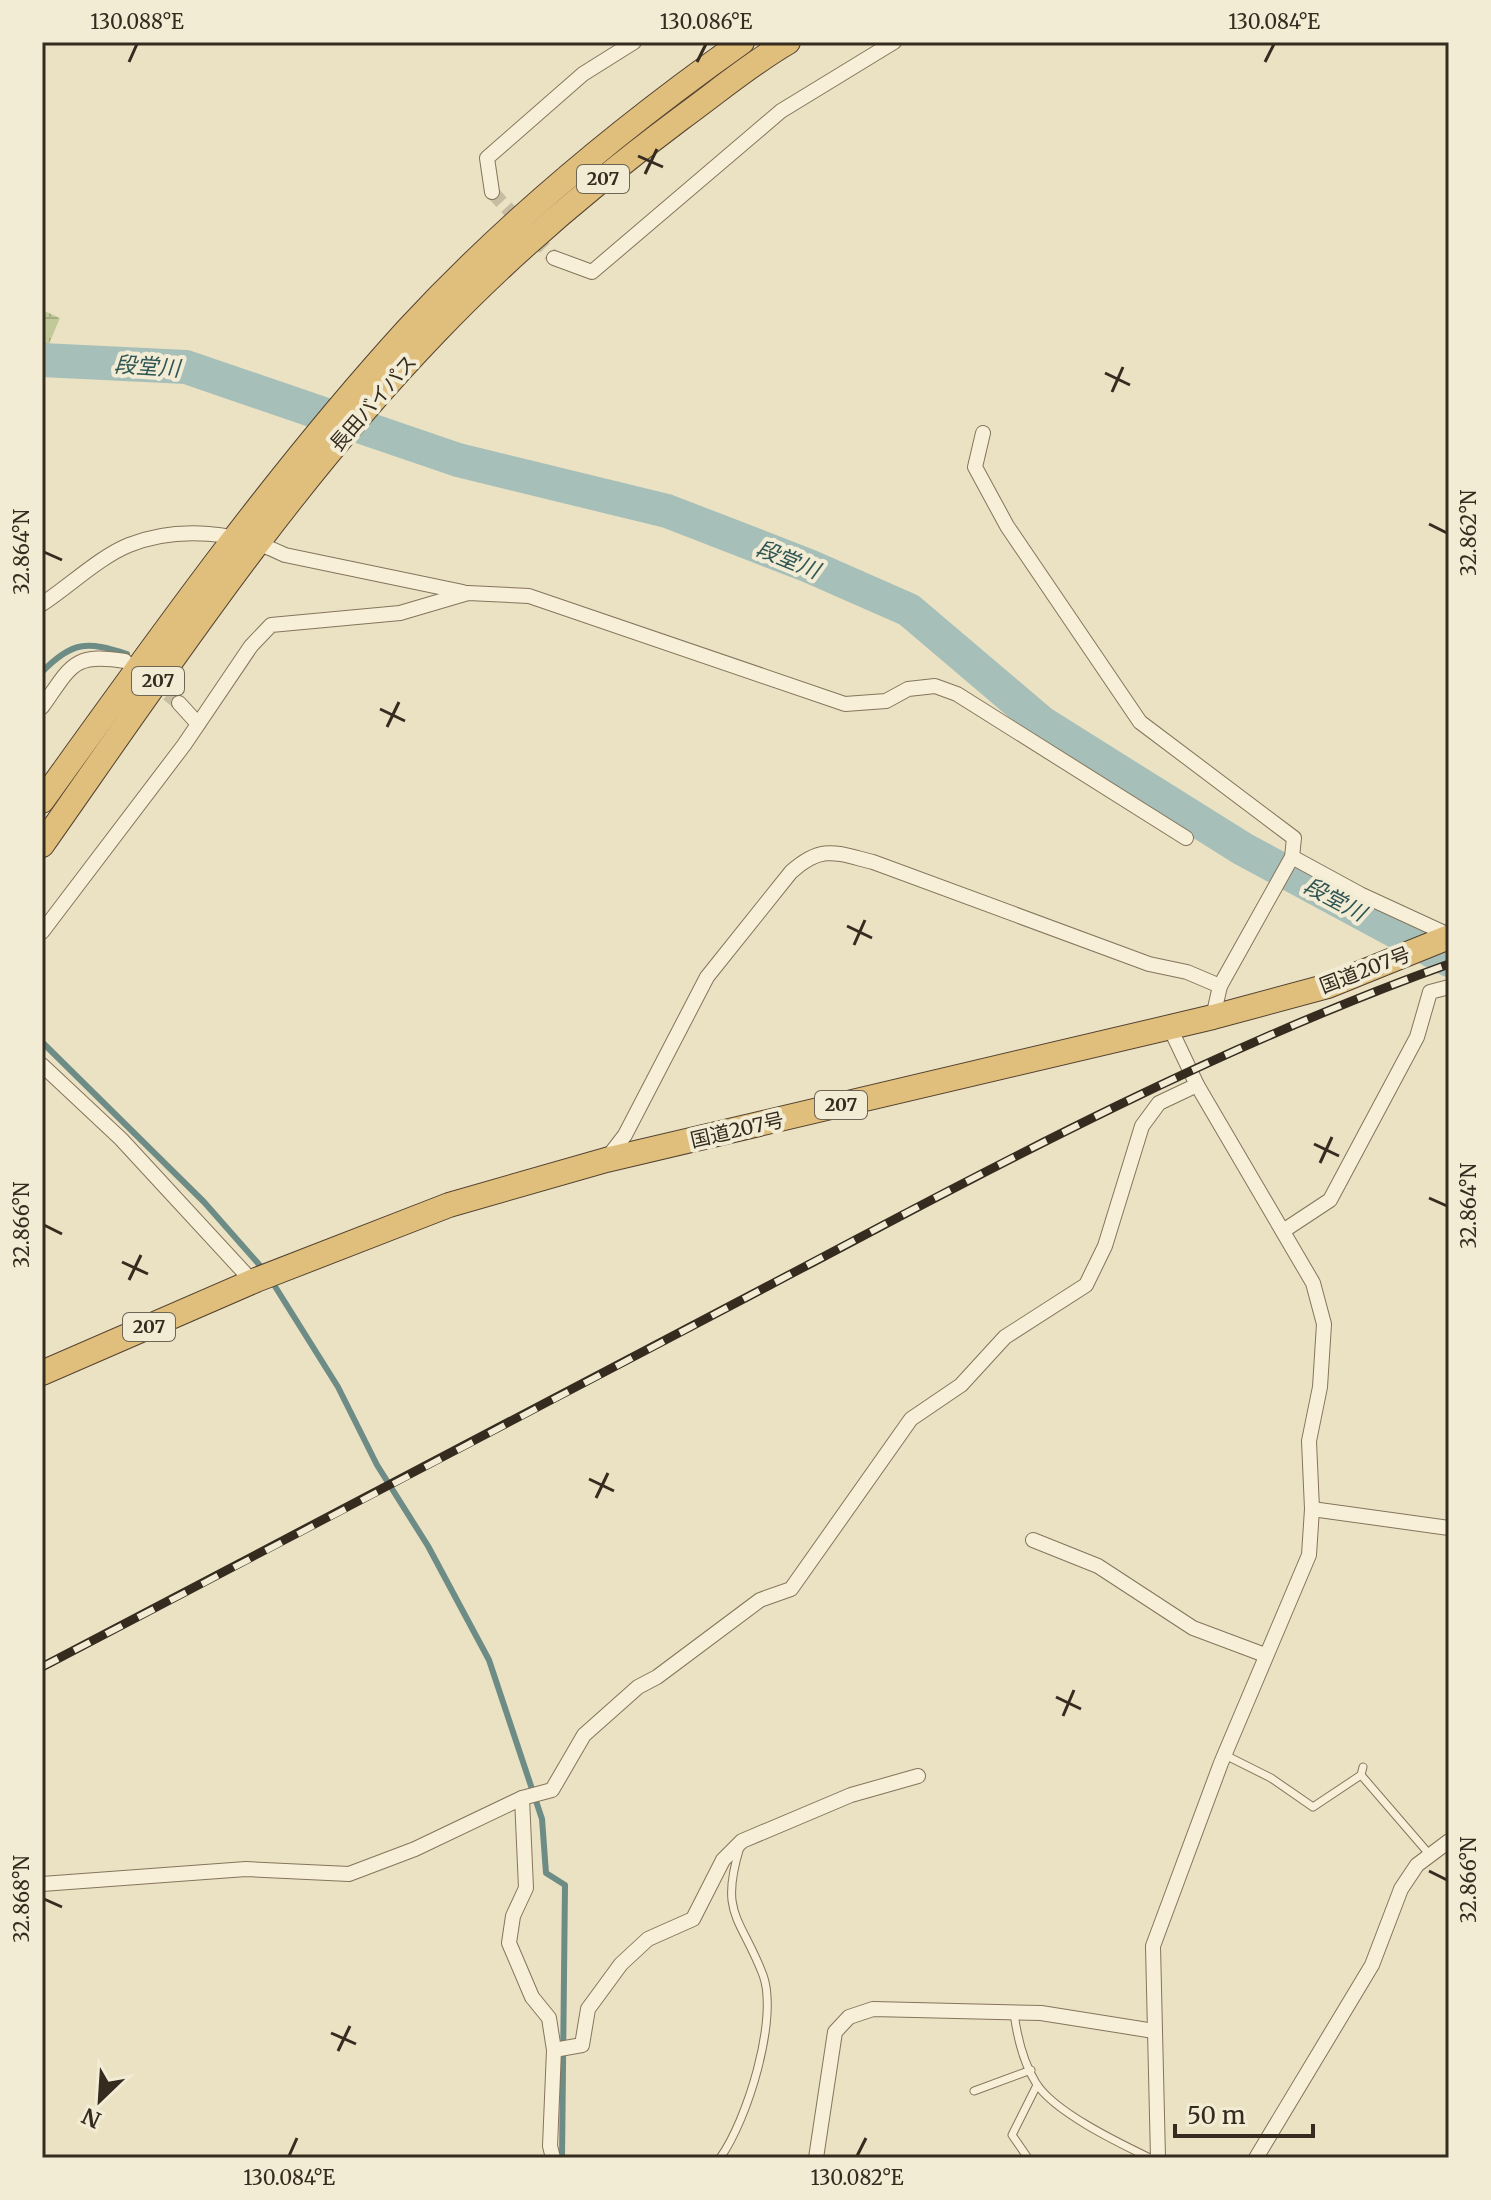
<svg xmlns="http://www.w3.org/2000/svg" width="1491" height="2200" viewBox="0 0 1491 2200" font-family="Merriweather,'Noto Sans JP',serif">
	<style>
		.wetland { fill: url(#wetland-marsh) }
		.lines { fill: none; stroke-linecap: round; stroke-linejoin: round }
		.stream { stroke: #6d8c86; stroke-width: 6 }
		.river { stroke: #a6bfb9; stroke-width: 34 }
		.minor-tunnel { stroke: #c7bda3; stroke-width: 14; stroke-dasharray: 14 7; stroke-linecap: butt }
		.service-casing { stroke: #85745c; stroke-width: 9 }
		.minor-casing { stroke: #85745c; stroke-width: 16 }
		.trunk-casing { stroke: #534230; stroke-width: 26 }
		.service { stroke: #f7efd7; stroke-width: 7 }
		.minor { stroke: #f7efd7; stroke-width: 14 }
		.trunk { stroke: #e0bf7c; stroke-width: 24 }
		.rail-casing { stroke: #362b1f; stroke-width: 9 }
		.rail { stroke: #f3ecd4; stroke-width: 6; stroke-dasharray: 18; stroke-linecap: butt }
		.ticks { fill: none; stroke: #362b1f; stroke-width: 3 }
		.labels { text-anchor: middle; stroke-width: 8; stroke-linejoin: round; paint-order: stroke }
		.shield { fill: #f3ecd4; stroke: #6f6555; stroke-width: 2 }
		.shield-label { font-size: 18px; font-weight: bold; fill: #362b1f }
		.street-label { font-size: 20px; fill: #362b1f; stroke: #f3ecd4 }
		.water-label { font-size: 22px; font-style: italic; fill: #2f5554; stroke: #f3ecd4 }
		.neatline { fill: none; stroke: #362b1f; stroke-width: 3 }
		.ticks-label { font-size: 20px; text-anchor: middle; fill: #362b1f }
	</style>
	<defs>
		<pattern id="wetland-marsh" width="20" height="14" patternUnits="userSpaceOnUse" patternTransform="scale(2)"><rect width="20" height="14" fill="#c1c999"/><path d="M1 5h8M5 5V1M11 12h8M15 12V8" fill="none" stroke="#a6ad83"/></pattern>
	</defs>
	<rect width="100%" height="100%" fill="#ebe2c4"/>
	<!-- wetland -->
	<polygon class="wetland" points="42,310 60,318 48,346 42,346"/>
	<g class="lines">
		<!-- stream -->
		<g class="stream">
			<path d="M42 672C72 641 87 641 127 654"/>
			<polyline points="42,1042 204,1202 264,1270"/>
			<polyline points="271,1280 338,1387 377,1465 428,1546 489,1660 542,1819 546,1873 565,1885 562,2158"/>
		</g>
		<!-- river -->
		<polyline class="river" points="42,360 186,367 458,460 667,511 809,566 909,610 1042,723 1243,849 1449,960"/>
		<!-- minor-tunnel -->
		<g class="minor-tunnel">
			<polyline points="492,192 554,258"/>
			<polyline points="151,681 179,703"/>
		</g>
		<!-- service casing -->
		<g class="service-casing">
			<g id="service">
				<polyline points="1225,1755 1271,1778 1313,1807 1361,1775"/>
				<polyline points="1363,1767 1361,1775 1430,1855"/>
				<path d="M1014 2013C1017 2036 1023 2062 1036 2083 1054 2112 1119 2143 1150 2158"/>
				<polyline points="974,2091 1031,2070"/>
				<path d="M720 2158C747 2121 779 2018 763 1975 741 1917 719 1915 740 1847"/>
				<polyline points="1028,2158 1012,2135 1037,2085"/>
			</g>
		</g>
		<!-- minor casing -->
		<g class="minor-casing">
			<g id="minor">
				<polyline points="492,192 487,158 583,74 634,42"/>
				<polyline points="554,258 592,272 781,111 894,42"/>
				<polyline points="983,433 975,467 1007,526 1140,722 1294,838 1292,857 1220,986 1213,1017"/>
				<path d="M42 604C68 587 101 556 129 545 179 525 239 532 285 555L463 592"/>
				<polyline points="179,703 198,724"/>
				<path d="M42 707C71 667 72 652 125 661"/>
				<polyline points="1292,857 1360,894 1449,935"/>
				<polyline points="42,932 184,745 251,646 271,625 400,613 468,593 529,596 845,704 886,701 908,689 935,686 957,694 1186,838"/>
				<polyline points="42,1065 121,1139 253,1282"/>
				<path d="M608 1157 625 1135 707 977 791 872C822 844 836 853 873 862L1149 964 1187 972 1220 986"/>
				<polyline points="1283,1231 1330,1200 1417,1037 1430,992 1449,987"/>
				<polyline points="1312,1509 1449,1528"/>
				<polyline points="1033,1540 1098,1566 1193,1628 1265,1655"/>
				<polyline points="522,1798 526,1888 513,1916 509,1943 532,1997 549,2018 554,2050 550,2146 553,2158"/>
				<polyline points="42,1884 246,1869 349,1874 415,1849 522,1798 552,1790 584,1735 638,1687 657,1677 760,1600 791,1589 911,1419 961,1385 1005,1337 1086,1285 1105,1246 1142,1126 1159,1103 1197,1085"/>
				<polyline points="554,2050 582,2045 588,2009 621,1964 648,1939 693,1919 723,1860 742,1841 851,1795 918,1776"/>
				<polyline points="816,2158 835,2032 849,2017 873,2009 1041,2013 1154,2031"/>
				<polyline points="1158,2158 1153,1946 1221,1763 1309,1555 1312,1509 1309,1441 1320,1387 1324,1324 1313,1283 1197,1085 1170,1028"/>
				<polyline points="1256,2158 1372,1965 1401,1889 1417,1865 1449,1841"/>
			</g>
		</g>
		<!-- trunk casing -->
		<g class="trunk-casing">
			<g id="trunk">
				<path d="M42 801C158 640 274 476 408 329 508 221 622 127 742 42"/>
				<path d="M42 845C165 670 286 488 435 333 510 254 593 184 680 119 716 93 750 64 788 42"/>
				<polyline points="42,1373 256,1280 449,1205 606,1160 1213,1017 1328,986 1449,937"/>
			</g>
		</g>
		<!-- service -->
		<use href="#service" class="service"/>
		<!-- minor -->
		<use href="#minor" class="minor"/>
		<!-- trunk -->
		<use href="#trunk" class="trunk"/>
		<!-- rail casing -->
		<g class="rail-casing">
			<path id="rail" d="M42 1667C286 1541 528 1413 770 1285 991 1168 1214 1048 1449 964"/>
		</g>
		<!-- rail -->
		<use href="#rail" class="rail"/>
	</g>
	<!-- ticks -->
	<path class="ticks" d="M129 62 137 44M697 62 706 44M1265 62 1274 44M638 156 663 167M645 174 657 149M1105 373 1130 385M1112 392 1123 367M1429 524 1447 533M44 552 62 560M380 709 405 721M387 727 399 702M847 926 872 938M854 945 865 920M1314 1144 1339 1156M1320 1163 1332 1137M1429 1198 1447 1206M44 1225 62 1234M122 1262 148 1274M129 1280 141 1255M589 1479 614 1491M596 1498 608 1473M1056 1697 1081 1709M1063 1716 1074 1690M1429 1871 1447 1880M44 1899 62 1907M331 2033 356 2044M338 2051 350 2026M289 2156 297 2138M857 2156 866 2138"/>
	<g class="labels">
		<!-- shield labels -->
		<g class="shield">
			<rect x="577" y="165" width="52" height="28" rx="6"/>
			<rect x="132" y="667" width="52" height="28" rx="6"/>
			<rect x="815" y="1091" width="52" height="28" rx="6"/>
			<rect x="123" y="1313" width="52" height="28" rx="6"/>
		</g>
		<g class="shield-label">
			<text x="603" y="185">207</text>
			<text x="158" y="687">207</text>
			<text x="841" y="1111">207</text>
			<text x="149" y="1333">207</text>
		</g>
		<!-- street labels -->
		<g class="street-label">
			<text transform="translate(373 403) rotate(-49)" y="7">長田バイパス</text>
			<text transform="translate(1365 970) rotate(-21)" y="7">国道207号</text>
			<text transform="translate(737 1130) rotate(-13)" y="7">国道207号</text>
		</g>
		<!-- water labels -->
		<g class="water-label">
			<text transform="translate(147 366) rotate(4)" y="8">段堂川</text>
			<text transform="translate(788 559) rotate(22)" y="8">段堂川</text>
			<text transform="translate(1335 899) rotate(28)" y="8">段堂川</text>
		</g>
	</g>
	<!-- border -->
	<rect width="1491" height="2200" fill="none" stroke="#f3ecd4" stroke-width="88"/>
	<!-- north arrow -->
	<g transform="translate(100 2100) rotate(205)" stroke="#f3ecd4" stroke-width="6" paint-order="stroke">
	<path d="M0-6L14 30L0 20L-14 30Z" fill="#362b1f"/>
	<text y="-12" font-size="22" font-weight="bold" text-anchor="middle" fill="#362b1f">N</text>
	</g>
	<!-- scale -->
	<path d="M1175 2124v12h138v-12" fill="none" stroke="#362b1f" stroke-width="4"/>
	<text x="1187" y="2124" font-size="24" fill="#362b1f" stroke="#f3ecd4" stroke-width="6" paint-order="stroke">50 m</text>
	<rect x="44" y="44" width="1403" height="2112" class="neatline"/>
	<g class="ticks-label">
		<text x="137" y="29">130.088°E</text>
		<text x="706" y="29">130.086°E</text>
		<text x="1274" y="29">130.084°E</text>
		<text transform="translate(1469 533) rotate(-90)" y="7">32.862°N</text>
		<text transform="translate(22 552) rotate(-90)" y="7">32.864°N</text>
		<text transform="translate(1469 1206) rotate(-90)" y="7">32.864°N</text>
		<text transform="translate(22 1225) rotate(-90)" y="7">32.866°N</text>
		<text transform="translate(1469 1880) rotate(-90)" y="7">32.866°N</text>
		<text transform="translate(22 1899) rotate(-90)" y="7">32.868°N</text>
		<text x="289" y="2185">130.084°E</text>
		<text x="857" y="2185">130.082°E</text>
	</g>
</svg>
